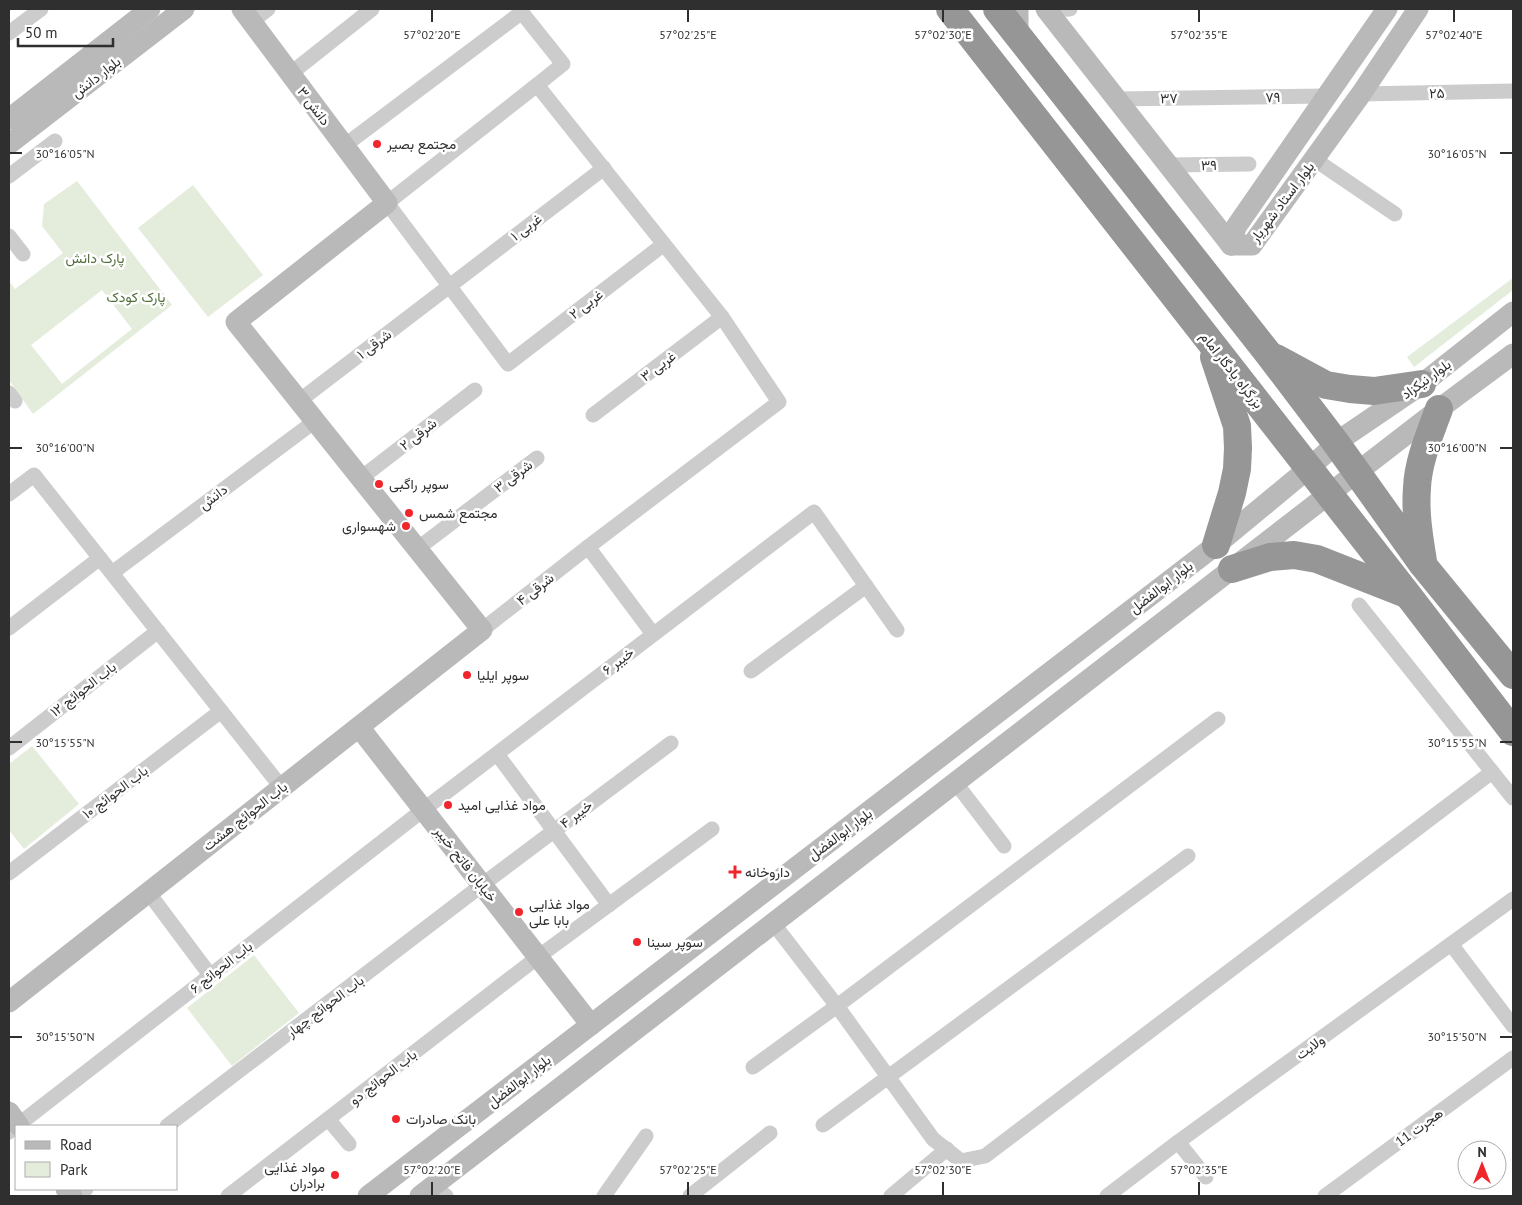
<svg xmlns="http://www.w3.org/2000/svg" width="1522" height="1205" viewBox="0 0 1522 1205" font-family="'PT Sans',Vazirmatn,sans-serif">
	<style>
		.green { fill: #e4eddc; fill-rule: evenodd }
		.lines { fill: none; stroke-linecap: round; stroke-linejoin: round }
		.street { stroke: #ccc; stroke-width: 15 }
		.secondary { stroke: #b9b9b9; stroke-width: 21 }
		.highway { stroke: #969696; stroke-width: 28 }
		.ticks { fill: none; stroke: #2f2f2f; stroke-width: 2 }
		.poi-dot { fill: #f0262c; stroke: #fff; stroke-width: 2 }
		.labels { text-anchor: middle; stroke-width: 5; stroke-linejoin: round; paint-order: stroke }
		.street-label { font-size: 14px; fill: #2f2f2f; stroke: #fff }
		.poi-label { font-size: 14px; fill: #2f2f2f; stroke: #fff; text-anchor: start }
		.park-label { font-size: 14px; fill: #4f6e39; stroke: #fff }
		.ticks-label { font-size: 12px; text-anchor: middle; fill: #2f2f2f; stroke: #fff; stroke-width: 5; stroke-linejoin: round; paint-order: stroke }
	</style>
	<rect width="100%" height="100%" fill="#fff"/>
	<!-- green -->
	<g class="green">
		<path d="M77 181 172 305 33 414 9 380V281L15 289 63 253 42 226 44 204ZM102 290 132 329 62 384 31 345Z"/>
		<polygon points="193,185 263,275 208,317 138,228"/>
		<polygon points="1513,278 1513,290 1414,367 1407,357"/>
		<polygon points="32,746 79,804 24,849 9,830 9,764"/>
		<polygon points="254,955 299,1013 232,1066 187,1008"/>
	</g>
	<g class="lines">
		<!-- street -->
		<g class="street">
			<polyline points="519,9 563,64 537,85"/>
			<polyline points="1046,10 1070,9"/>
			<polyline points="251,22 268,9"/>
			<polyline points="9,33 41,9"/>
			<polyline points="290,74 372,9"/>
			<polyline points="1361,94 1513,91"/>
			<polyline points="1117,99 1325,96"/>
			<polyline points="344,146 522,12"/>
			<polyline points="1314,159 1395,214"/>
			<polyline points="1168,165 1249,164"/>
			<polyline points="9,176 55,141"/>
			<polyline points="9,236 23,254"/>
			<polyline points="9,393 15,401"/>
			<polyline points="299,401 604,168"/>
			<polyline points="593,415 722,317"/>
			<polyline points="361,478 475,390"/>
			<polyline points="9,494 34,475 282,788"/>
			<polyline points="588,547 653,634"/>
			<polyline points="417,549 537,458"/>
			<polyline points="112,573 315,421"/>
			<polyline points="1359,605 1513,798"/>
			<polyline points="9,628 100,558"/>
			<polyline points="482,630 588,547 779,402 722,317 537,85 387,203 508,364 664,244"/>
			<polyline points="751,671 866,586"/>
			<polyline points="9,748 158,631"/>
			<polyline points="497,754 609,905"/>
			<polyline points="955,782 1004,846"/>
			<polyline points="9,873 221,711"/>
			<polyline points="148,892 210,975"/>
			<polyline points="773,923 837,1006 933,1139 961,1161 985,1156 1492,772"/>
			<polyline points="1451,944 1513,1026"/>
			<polyline points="753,1067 837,1006 1218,719"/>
			<polyline points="328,1119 349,1144"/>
			<polyline points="823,1125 1188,856"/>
			<polyline points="167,1126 482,885 671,743"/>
			<polyline points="9,1132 423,810 814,512 897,630"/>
			<polyline points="1178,1142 1206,1177"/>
			<polyline points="433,1186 446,1196"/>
			<polyline points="76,1196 86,1189"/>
			<polyline points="228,1196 538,957 712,829"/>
			<polyline points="604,1196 646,1136"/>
			<polyline points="690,1196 770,1133"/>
			<polyline points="891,1196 947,1149"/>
			<polyline points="1107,1196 1178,1142 1513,899"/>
			<polyline points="1325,1196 1513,1058"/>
		</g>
		<!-- secondary -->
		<g class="secondary">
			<polyline points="1046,9 1231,245"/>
			<polyline points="1018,36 1018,9"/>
			<polyline points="9,119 150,9"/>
			<polyline points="9,144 184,9"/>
			<polyline points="1231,245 1252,245 1361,94 1418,9"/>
			<polyline points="1231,245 1236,227 1387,9"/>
			<polyline points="359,727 591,1025"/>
			<polyline points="9,1002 482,630 236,322 387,203 242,9"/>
			<polyline points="9,1112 19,1126"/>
			<polyline points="66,1189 72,1196"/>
			<polyline points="368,1196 1216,545 1309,468 1344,437 1422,384 1513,312"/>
			<polyline points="420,1196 1439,409 1513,354"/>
		</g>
		<!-- highway -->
		<g class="highway">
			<polyline points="950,9 1408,595 1513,732"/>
			<polyline points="997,9 1267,352 1336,443 1423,565 1513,675"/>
			<polyline points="1214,357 1237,426 1238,448 1237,469 1232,493 1216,545"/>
			<polyline points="1276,358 1326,385 1350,389 1374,391 1422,384"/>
			<path d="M1423 561C1419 537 1415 512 1417 488 1418 461 1430 434 1439 409"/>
			<polyline points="1232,569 1270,557 1294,555 1317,559 1406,594"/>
		</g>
	</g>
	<!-- ticks -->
	<path class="ticks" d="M432 10V22M688 10V22M943 10V22M1199 10V22M1454 10V22M10 153H22M1500 153H1512M10 448H22M1500 448H1512M10 742H22M1500 742H1512M10 1037H22M1500 1037H1512M432 1182V1195M688 1182V1195M943 1182V1195M1199 1182V1195"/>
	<!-- markers -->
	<g class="poi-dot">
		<circle cx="377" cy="144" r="5"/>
		<circle cx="379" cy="484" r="5"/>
		<circle cx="409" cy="513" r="5"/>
		<circle cx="406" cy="526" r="5"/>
		<circle cx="467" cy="675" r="5"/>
		<circle cx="448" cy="805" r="5"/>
		<path d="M732.5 864.5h5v5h5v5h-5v5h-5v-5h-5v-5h5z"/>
		<circle cx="519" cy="912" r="5"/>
		<circle cx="637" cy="942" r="5"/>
		<circle cx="396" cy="1119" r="5"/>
		<circle cx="335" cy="1175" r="5"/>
	</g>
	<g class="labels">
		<!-- street labels -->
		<g class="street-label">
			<text transform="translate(96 77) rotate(-38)" y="5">بلوار دانش</text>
			<text transform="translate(1437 93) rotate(-1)" y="5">۲۵</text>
			<text transform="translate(1273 97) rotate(-1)" y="5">۷۹</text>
			<text transform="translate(1169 98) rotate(-1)" y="5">۳۷</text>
			<text transform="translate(314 106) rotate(53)" y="5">دانش ۳</text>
			<text transform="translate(1209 165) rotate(-1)" y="5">۳۹</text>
			<text transform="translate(1282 202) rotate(-53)" y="5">بلوار استاد شهریار</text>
			<text transform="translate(526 227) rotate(-37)" y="5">۱ غربی</text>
			<text transform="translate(586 304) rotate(-38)" y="5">۲ غربی</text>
			<text transform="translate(374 344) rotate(-37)" y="5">۱ شرقی</text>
			<text transform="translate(658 366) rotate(-37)" y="5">۳ غربی</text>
			<text transform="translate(1232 370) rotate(52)" y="5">بزرگراه یادگار امام</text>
			<text transform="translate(1426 379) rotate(-36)" y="5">بلوار نیکزاد</text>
			<text transform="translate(418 434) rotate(-38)" y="5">۲ شرقی</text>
			<text transform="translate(513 476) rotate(-37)" y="5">۳ شرقی</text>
			<text transform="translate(213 497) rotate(-37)" y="5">دانش</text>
			<text transform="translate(1161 587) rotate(-38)" y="5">بلوار ابوالفضل</text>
			<text transform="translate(535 589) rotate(-38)" y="5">۴ شرقی</text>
			<text transform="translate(618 661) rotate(-37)" y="5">خیبر ۶</text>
			<text transform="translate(83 689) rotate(-38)" y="5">باب الحوائج ۱۲</text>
			<text transform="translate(115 792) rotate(-37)" y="5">باب الحوائج ۱۰</text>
			<text transform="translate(576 814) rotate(-37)" y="5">خیبر ۴</text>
			<text transform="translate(245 816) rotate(-38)" y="5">باب الحوائج هشت</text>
			<text transform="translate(840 834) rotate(-37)" y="5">بلوار ابوالفضل</text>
			<text transform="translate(466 864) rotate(52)" y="5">خیابان فاتح خیبر</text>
			<text transform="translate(221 967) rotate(-38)" y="5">باب الحوائج ۶</text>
			<text transform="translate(325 1006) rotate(-37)" y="5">باب الحوائج چهار</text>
			<text transform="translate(1310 1047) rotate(-36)" y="5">ولایت</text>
			<text transform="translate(383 1077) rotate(-38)" y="5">باب الحوائج دو</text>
			<text transform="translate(519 1081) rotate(-38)" y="5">بلوار ابوالفضل</text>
			<text transform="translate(1419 1127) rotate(-36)" y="5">هجرت 11</text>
		</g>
		<!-- poi labels -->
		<g class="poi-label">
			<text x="387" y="149">مجتمع بصیر</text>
			<text x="389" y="489">سوپر راگبی</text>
			<text x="419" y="518">مجتمع شمس</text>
			<text x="396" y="531" text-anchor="end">شهسواری</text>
			<text x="477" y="680">سوپر ایلیا</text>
			<text x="458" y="810">مواد غذایی امید</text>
			<text x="745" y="877">داروخانه</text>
			<text x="529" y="909">مواد غذایی<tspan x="529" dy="16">بابا علی</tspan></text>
			<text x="647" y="947">سوپر سینا</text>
			<text x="406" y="1124">بانک صادرات</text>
			<text x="325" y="1172" text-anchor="end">مواد غذایی<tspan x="325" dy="16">برادران</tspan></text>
		</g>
		<!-- park labels -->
		<g class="park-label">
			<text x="95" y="263">پارک دانش</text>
			<text x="136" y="302">پارک کودک</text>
		</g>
	</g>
	<g class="ticks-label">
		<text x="432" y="39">57°02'20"E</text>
		<text x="688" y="39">57°02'25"E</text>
		<text x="943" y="39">57°02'30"E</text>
		<text x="1199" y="39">57°02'35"E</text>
		<text x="1454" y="39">57°02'40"E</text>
		<text x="65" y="158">30°16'05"N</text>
		<text x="1457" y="158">30°16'05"N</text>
		<text x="65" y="452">30°16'00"N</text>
		<text x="1457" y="452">30°16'00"N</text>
		<text x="65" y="747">30°15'55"N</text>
		<text x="1457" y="747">30°15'55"N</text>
		<text x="65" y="1041">30°15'50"N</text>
		<text x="1457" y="1041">30°15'50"N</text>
		<text x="432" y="1174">57°02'20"E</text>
		<text x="688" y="1174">57°02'25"E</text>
		<text x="943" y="1174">57°02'30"E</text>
		<text x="1199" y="1174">57°02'35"E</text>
	</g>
	<!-- border -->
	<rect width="1522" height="1205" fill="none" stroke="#2f2f2f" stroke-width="20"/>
	<!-- legend -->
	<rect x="15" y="1125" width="162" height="65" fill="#ffffff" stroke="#acacac"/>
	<rect x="25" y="1141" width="25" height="8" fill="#b9b9b9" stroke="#acacac"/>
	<text x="60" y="1150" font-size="15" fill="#2f2f2f">Road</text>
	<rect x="25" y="1162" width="25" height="15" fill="#e4eddc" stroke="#acacac"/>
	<text x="60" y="1175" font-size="15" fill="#2f2f2f">Park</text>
	<!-- north arrow -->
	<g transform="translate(1482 1165)"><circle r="24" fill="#ffffff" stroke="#acacac"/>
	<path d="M0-4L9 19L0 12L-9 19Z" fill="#f0262c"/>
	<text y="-8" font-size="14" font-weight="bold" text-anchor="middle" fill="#2f2f2f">N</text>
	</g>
	<!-- scale -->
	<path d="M18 38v8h95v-8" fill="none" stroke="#2f2f2f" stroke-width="2.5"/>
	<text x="25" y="38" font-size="15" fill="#2f2f2f" stroke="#ffffff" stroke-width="4" paint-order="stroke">50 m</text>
</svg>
